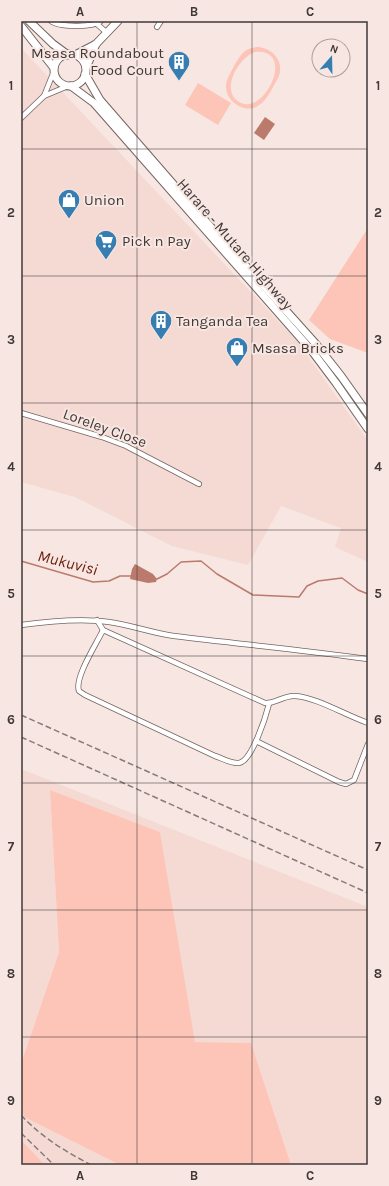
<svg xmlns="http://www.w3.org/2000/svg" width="389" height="1186" viewBox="0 0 389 1186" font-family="Karla,sans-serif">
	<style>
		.built { fill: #f4dad3 }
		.green { fill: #fdc5b8; fill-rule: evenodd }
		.water { fill: #bb7b6c }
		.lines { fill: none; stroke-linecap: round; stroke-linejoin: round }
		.stream { stroke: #bb7b6c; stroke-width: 1.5 }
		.minor-casing { stroke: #746561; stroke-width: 6 }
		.primary-casing { stroke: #746561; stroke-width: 9 }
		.trunk-casing { stroke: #746561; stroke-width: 9 }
		.minor { stroke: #fff; stroke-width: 4.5 }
		.primary { stroke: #fff; stroke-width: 7 }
		.trunk { stroke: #fff; stroke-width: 7 }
		.rail { stroke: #867b79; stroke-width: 1.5; stroke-dasharray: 6 3; stroke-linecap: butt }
		.grid { fill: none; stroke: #403938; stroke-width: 1; stroke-opacity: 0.55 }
		.labels { text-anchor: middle; stroke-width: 4; stroke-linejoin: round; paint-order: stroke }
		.poi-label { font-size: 15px; fill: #403938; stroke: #f7e6e1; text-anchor: start }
		.street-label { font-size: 15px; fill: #403938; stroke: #f7e6e1 }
		.water-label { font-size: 16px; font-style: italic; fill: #6a1b0a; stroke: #f7e6e1 }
		.neatline { fill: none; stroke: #403938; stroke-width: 1.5 }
		.grid-label { font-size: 13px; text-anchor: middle; font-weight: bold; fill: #403938 }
	</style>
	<rect width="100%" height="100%" fill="#f7e6e1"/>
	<!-- built -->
	<g class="built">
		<polygon points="21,48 297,341 368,441 368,562 335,547 341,528 281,506 248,565 172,546 75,497 21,482"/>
		<polygon points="21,769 368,907 368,1165 291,1165 251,1043 195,1042 160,832 50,790 59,952 21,1064"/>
		<polygon points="21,1103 24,1117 120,1165 45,1165 21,1140"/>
	</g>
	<!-- green -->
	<g class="green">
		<path d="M259 47C273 49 284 61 279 76 277 80 274 85 272 89 266 100 258 111 244 108 231 105 223 92 227 80 229 75 232 70 234 66 237 61 240 55 245 51 249 48 254 47 259 47ZM255 52C296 48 266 114 241 103 218 92 239 57 255 52Z"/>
		<polygon points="198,83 231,103 218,125 185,105"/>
		<polygon points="368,228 368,353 330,339 309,320"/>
		<polygon points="50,790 160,832 195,1042 251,1043 291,1165 120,1165 24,1117 21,1103 21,1064 59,952"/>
		<polygon points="21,1140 45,1165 21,1165"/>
	</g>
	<!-- water -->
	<g class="water">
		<polygon points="265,117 275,124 264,140 254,133"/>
		<polygon points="135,564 153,574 157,579 156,582 148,583 130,579 132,569"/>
	</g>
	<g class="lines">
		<!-- stream -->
		<g class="stream">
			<polyline points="21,561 93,582 109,581 120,576 132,576"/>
			<polyline points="157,579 167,574 181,562 201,561 217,574 253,595 299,597 307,586 318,581 342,578 358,590 368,594"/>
		</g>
		<!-- minor casing -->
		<g class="minor-casing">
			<g id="minor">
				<path d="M51 21C58 27 93 28 101 21"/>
				<polyline points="97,24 107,33"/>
				<polyline points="157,27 161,21"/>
				<polyline points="44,96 54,71"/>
				<polyline points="21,118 44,96 68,86"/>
				<polyline points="21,413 102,437 126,446 199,484"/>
				<path d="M97 620 103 630 265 703C275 704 284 695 295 696 316 697 347 716 368 723"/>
				<path d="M21 625C50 621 80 618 109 622 131 625 152 633 174 636 239 644 304 650 368 659"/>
				<path d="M103 630C97 643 74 678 79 691L85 695 215 756C222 758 231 764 239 763 252 761 266 716 269 704"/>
				<polyline points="256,741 339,782 346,784 354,780 368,744"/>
			</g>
		</g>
		<!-- primary casing -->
		<g class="primary-casing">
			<g id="primary">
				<polyline points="75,55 96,44"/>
				<polyline points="86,68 96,44 118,21"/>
			</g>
		</g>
		<!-- trunk casing -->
		<g class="trunk-casing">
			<g id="trunk">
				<polyline points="29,21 53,44 68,55"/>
				<polyline points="21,26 54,68"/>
				<circle cx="70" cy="70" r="16"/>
				<polyline points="85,74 100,100 200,215 315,343 341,376 368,414"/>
				<polyline points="71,86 94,103 312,351 336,383 368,429"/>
			</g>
		</g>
		<!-- minor -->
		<use href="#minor" class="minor"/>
		<!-- primary -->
		<use href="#primary" class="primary"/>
		<!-- trunk -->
		<use href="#trunk" class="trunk"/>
		<!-- rail -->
		<g class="rail">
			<polyline points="21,715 368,870"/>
			<polyline points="21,737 368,893"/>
			<path d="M21 1115C41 1137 65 1151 91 1165"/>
			<polyline points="21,1133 54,1165"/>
		</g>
	</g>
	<!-- grid -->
	<path class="grid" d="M137 21V1165M252 21V1165M21 149H368M21 276H368M21 403H368M21 530H368M21 656H368M21 783H368M21 910H368M21 1037H368"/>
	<!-- icons -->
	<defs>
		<g id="building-pin" transform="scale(1.15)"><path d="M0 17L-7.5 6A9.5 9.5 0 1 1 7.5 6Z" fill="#367eb2" stroke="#f7e6e1"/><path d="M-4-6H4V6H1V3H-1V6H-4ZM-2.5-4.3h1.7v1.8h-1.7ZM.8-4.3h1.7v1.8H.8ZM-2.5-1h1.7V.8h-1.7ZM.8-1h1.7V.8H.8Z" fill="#fff"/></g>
		<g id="shop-pin" transform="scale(1.15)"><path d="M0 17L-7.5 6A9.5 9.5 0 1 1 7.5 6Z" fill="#367eb2" stroke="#f7e6e1"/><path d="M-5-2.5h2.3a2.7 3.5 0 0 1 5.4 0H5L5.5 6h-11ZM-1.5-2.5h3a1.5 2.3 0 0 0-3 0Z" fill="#fff"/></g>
		<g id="supermarket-pin" transform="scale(1.15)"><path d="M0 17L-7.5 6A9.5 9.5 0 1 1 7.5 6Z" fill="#367eb2" stroke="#f7e6e1"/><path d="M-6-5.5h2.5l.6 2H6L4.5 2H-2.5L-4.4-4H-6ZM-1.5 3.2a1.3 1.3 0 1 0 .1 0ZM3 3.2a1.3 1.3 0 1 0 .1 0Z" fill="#fff"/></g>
	</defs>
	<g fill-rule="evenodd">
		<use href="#building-pin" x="179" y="62"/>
		<use href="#shop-pin" x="69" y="200"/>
		<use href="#supermarket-pin" x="106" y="241"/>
		<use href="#building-pin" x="161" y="321"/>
		<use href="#shop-pin" x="237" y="348"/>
	</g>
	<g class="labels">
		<!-- poi labels -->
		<g class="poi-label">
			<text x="164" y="58" text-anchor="end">Msasa Roundabout<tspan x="164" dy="17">Food Court</tspan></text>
			<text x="84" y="205">Union</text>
			<text x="122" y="246">Pick n Pay</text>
			<text x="176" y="326">Tanganda Tea</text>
			<text x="252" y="353">Msasa Bricks</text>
		</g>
		<!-- street labels -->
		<g class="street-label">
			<text transform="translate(235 244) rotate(49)" y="5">Harare - Mutare Highway</text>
			<text transform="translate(105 428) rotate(20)" y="5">Loreley Close</text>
		</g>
		<!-- water labels -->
		<g class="water-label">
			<text transform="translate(68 562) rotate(14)" y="6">Mukuvisi</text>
		</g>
	</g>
	<!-- border -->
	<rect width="389" height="1186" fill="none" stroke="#f7e6e1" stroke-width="44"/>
	<!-- north arrow -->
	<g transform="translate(331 58) rotate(20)"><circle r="19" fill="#f7e6e1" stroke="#aea19d"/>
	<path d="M0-3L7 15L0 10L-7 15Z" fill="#367eb2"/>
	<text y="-6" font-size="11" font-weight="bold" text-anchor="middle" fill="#403938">N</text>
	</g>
	<rect x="22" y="22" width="345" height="1142" class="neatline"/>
	<g class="grid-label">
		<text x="80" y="16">A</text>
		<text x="194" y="16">B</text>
		<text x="310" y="16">C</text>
		<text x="11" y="90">1</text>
		<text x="378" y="90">1</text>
		<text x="11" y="217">2</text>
		<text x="378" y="217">2</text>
		<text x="11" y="344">3</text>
		<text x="378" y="344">3</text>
		<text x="11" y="471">4</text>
		<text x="378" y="471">4</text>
		<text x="11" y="598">5</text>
		<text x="378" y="598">5</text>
		<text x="11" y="724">6</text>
		<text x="378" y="724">6</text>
		<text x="11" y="851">7</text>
		<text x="378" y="851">7</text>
		<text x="11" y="978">8</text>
		<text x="378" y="978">8</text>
		<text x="11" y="1105">9</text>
		<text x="378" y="1105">9</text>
		<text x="80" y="1180">A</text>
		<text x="194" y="1180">B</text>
		<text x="310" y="1180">C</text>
	</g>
</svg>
